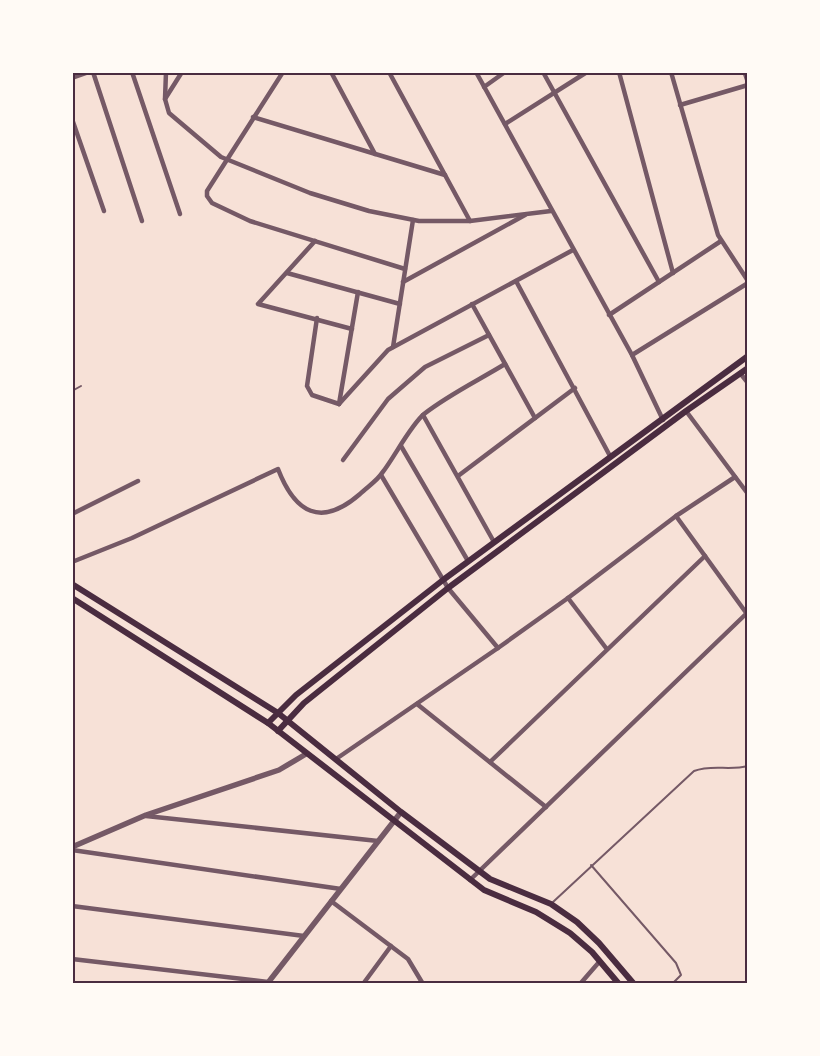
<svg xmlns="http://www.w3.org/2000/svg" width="820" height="1056" viewBox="0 0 820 1056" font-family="'Fira Sans',sans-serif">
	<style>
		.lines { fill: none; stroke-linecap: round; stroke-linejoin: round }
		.service { stroke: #755966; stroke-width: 2 }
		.minor { stroke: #755966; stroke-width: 4.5 }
		.tertiary { stroke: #755966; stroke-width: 5.5 }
		.secondary { stroke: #4a2c40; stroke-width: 6 }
		.neatline { fill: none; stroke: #4a2c40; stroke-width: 2 }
	</style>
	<rect width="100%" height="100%" fill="#f7e1d7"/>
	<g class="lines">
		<!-- service -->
		<g class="service">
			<polyline points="72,391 81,386"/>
			<polyline points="591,865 676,963 681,975 672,984"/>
			<path d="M553 902 694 771C712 764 729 771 748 766"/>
		</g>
		<!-- minor -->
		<g class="minor">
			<polyline points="93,72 142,221"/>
			<polyline points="132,72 180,214"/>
			<polyline points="166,72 165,99 169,113 221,157 310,193 369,211 419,221 470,221 551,211"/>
			<polyline points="283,72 207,191 207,196 212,203 250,221 405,269"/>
			<polyline points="331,72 375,154"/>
			<polyline points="389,72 470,221"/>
			<polyline points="476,72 632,355 663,420"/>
			<polyline points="543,72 659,282"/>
			<polyline points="619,72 673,273"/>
			<polyline points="671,72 718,235 748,281"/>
			<polyline points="72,78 89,72"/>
			<polyline points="484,87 505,72"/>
			<polyline points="165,99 182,72"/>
			<polyline points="680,105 748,85"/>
			<polyline points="253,117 445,175"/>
			<polyline points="72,119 104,211"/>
			<polyline points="505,124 587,72"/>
			<polyline points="315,241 258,304 352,329"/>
			<polyline points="287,273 400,304"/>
			<polyline points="516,281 610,456"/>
			<polyline points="403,282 525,215"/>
			<polyline points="472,304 535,418"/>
			<polyline points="609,315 721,241"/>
			<polyline points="317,318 307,386 312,395 339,404"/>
			<polyline points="393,347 413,220"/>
			<polyline points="632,355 748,283"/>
			<polyline points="740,373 748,383"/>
			<polyline points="339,404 388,350 573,250"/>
			<polyline points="339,404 358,292"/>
			<polyline points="686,411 748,494"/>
			<polyline points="423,415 494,542"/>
			<polyline points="401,446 468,561"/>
			<polyline points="343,460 388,399 425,367 489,335"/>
			<polyline points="381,475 448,588 498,648"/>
			<polyline points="458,476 575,388"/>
			<polyline points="72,514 138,481"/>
			<polyline points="676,516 747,614"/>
			<path d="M72 562 132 538 278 469C295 513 321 528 360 494 367 487 377 481 382 473 394 458 410 426 424 414 448 395 479 380 505 364"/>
			<polyline points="568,598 606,648"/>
			<polyline points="417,704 546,807"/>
			<polyline points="336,759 498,648 568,598 676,516 735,477"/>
			<polyline points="490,762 705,556"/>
			<polyline points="146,816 378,841"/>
			<polyline points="72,850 341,889"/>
			<polyline points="470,880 748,612"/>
			<polyline points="331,901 408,959 423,984"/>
			<polyline points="72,906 304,936"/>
			<polyline points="72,959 268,982"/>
			<polyline points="363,984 391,946"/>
			<polyline points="580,984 600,961"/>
		</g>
		<!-- tertiary -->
		<g class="tertiary">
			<polyline points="745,72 748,81"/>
			<polyline points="72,847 146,815 279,770 306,754"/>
			<polyline points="267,984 401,812"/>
		</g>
		<!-- secondary -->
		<g class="secondary">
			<polyline points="72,584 278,713 401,812 490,879 551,904 577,922 599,943 634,984"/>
			<polyline points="72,598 268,723 484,890 536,912 570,933 592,952 619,984"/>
			<polyline points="268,723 296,695 443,580 748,356"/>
			<polyline points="278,731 304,703 448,588 686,411 748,368"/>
		</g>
	</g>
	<!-- border -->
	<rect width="820" height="1056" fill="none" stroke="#fffaf5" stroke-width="148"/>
	<rect x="74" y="74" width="672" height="908" class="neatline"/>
</svg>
